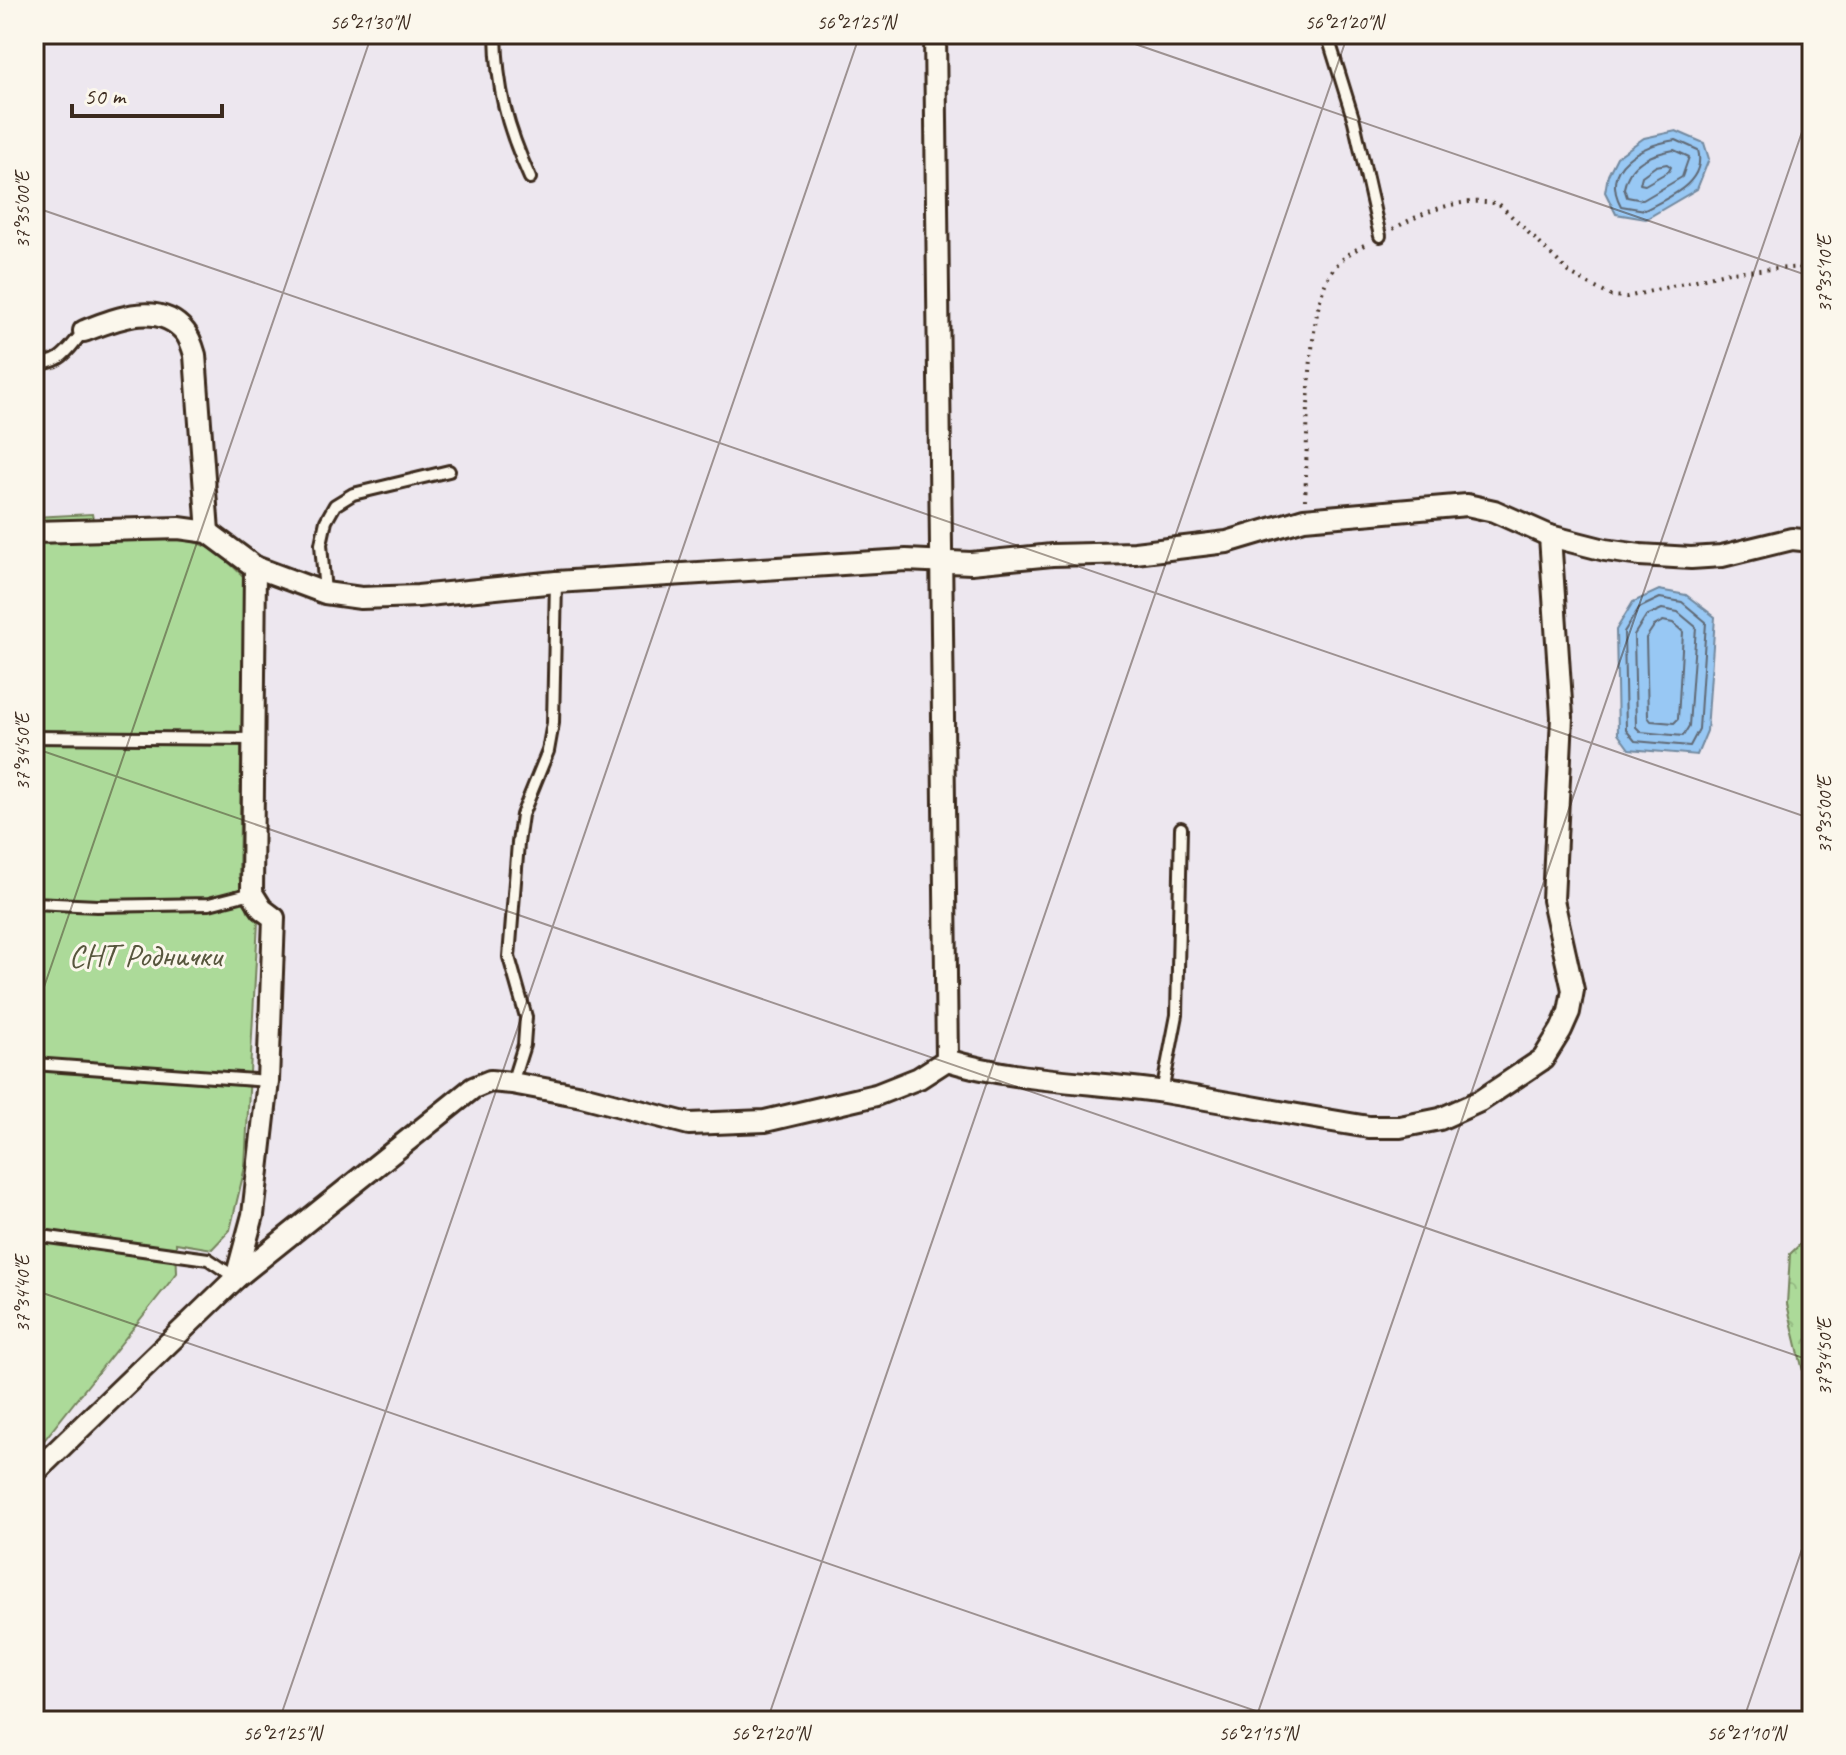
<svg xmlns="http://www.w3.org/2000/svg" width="1846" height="1755" viewBox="0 0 1846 1755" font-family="Caveat,sans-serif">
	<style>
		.green { fill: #acda99; stroke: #74825c; stroke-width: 2 }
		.forest { fill: url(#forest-crowns); stroke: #74825c; stroke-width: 2 }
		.water { fill: #98c8f4; stroke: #73899e; stroke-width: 2 }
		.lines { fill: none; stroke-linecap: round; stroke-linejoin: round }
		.shore { stroke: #606974; stroke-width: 2 }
		.service-casing { stroke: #3b2a1e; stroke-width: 16 }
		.minor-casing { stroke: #3b2a1e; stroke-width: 26 }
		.path { stroke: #3b2a1e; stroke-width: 4; stroke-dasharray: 2 6; stroke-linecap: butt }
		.service { stroke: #fbf7ec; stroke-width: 10 }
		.minor { stroke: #fbf7ec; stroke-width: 20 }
		.ticks { fill: none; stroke: #3b2a1e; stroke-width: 2; stroke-opacity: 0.45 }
		.labels { text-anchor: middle; stroke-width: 6; stroke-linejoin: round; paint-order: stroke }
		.park-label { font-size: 32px; fill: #57563d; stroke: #fbf7ec }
		.neatline { fill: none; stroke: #3b2a1e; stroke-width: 3 }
		.ticks-label { font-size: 20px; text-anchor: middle; fill: #3b2a1e }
	</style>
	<defs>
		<pattern id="forest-crowns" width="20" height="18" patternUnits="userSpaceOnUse" patternTransform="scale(2)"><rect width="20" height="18" fill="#acda99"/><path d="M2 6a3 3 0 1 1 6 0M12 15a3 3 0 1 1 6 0" fill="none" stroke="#95bb83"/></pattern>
	</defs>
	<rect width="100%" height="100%" fill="#ede7ef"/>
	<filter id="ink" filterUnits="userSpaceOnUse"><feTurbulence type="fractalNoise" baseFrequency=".0125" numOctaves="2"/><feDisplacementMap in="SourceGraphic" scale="16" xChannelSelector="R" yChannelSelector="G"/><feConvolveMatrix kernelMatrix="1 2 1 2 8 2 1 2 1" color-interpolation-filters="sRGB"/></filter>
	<g filter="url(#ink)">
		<!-- green -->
		<polygon class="green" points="92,514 97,541 189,540 216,550 244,577 239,876 248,911 258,921 245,1167 230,1230 212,1249 176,1243 177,1273 34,1453 34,517"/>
		<!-- forest -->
		<polygon class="forest" points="1812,1233 1812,1409 1787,1304 1790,1254"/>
		<!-- water -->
		<g class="water">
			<polygon points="1676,131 1704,143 1709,159 1697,189 1646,219 1616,214 1605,192 1608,175 1617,157 1644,138"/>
			<polygon points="1659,590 1686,595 1715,617 1707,731 1697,755 1629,749 1618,734 1616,630 1633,602"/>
		</g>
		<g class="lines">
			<!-- shore -->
			<g class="shore">
				<path d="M1676 140 1698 150C1707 183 1667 198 1645 210L1621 206C1599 165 1642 145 1676 140Z"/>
				<path d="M1674 150 1689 157 1682 177 1643 200 1627 197 1624 188C1629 162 1651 154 1674 150Z"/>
				<polygon points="1667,164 1671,167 1669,171 1645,185 1640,184 1642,176 1656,166"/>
				<polygon points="1660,598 1682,602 1706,622 1699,729 1690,746 1635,741 1626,730 1624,632 1639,608"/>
				<polygon points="1662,609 1678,612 1696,627 1689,726 1683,736 1641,732 1636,727 1634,635 1646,616"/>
				<polygon points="1663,621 1673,623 1683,632 1678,719 1674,723 1651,721 1648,717 1646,638 1654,626"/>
			</g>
			<!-- service casing -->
			<g class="service-casing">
				<g id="service">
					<path d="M496 34C497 90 507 127 530 178"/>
					<polyline points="1327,34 1354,121 1380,236"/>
					<path d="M34 364C63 364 67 350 84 331"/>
					<polyline points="325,593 321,544 326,521 335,505 353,494 449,471"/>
					<polyline points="34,737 255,739"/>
					<polyline points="34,903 97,906 209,904 252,893"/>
					<polyline points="34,1064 268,1081"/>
					<polyline points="512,1083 524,1045 526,1017 509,957 518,843 522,815 548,751 553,723 556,582"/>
					<polyline points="1162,1092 1177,1015 1181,828"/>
					<polyline points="34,1235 208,1259 236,1278"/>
				</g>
			</g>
			<!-- minor casing -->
			<g class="minor-casing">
				<g id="minor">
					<polyline points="935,34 947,1060"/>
					<path d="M84 331C115 319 159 300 185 332 190 338 193 348 195 355L208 532"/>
					<polyline points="34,532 179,528 208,532 255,567 252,893 262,909 274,918 268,1081 253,1215 236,1278"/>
					<polyline points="255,567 325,593 361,598 418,596 556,582 906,560 971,563 1052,555 1135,553 1227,542 1304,519 1467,505 1494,511 1550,536 1605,550 1640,555 1691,558 1722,556 1792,539 1812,541"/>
					<path d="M947 1060C1018 1082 1091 1081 1164 1092 1232 1103 1300 1116 1369 1127H1400L1440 1119 1480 1101 1543 1059 1561 1030 1569 1012 1573 990 1553 900 1562 717 1550 536"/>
					<polyline points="34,1473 236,1278 473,1088 490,1081 512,1083 582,1096 689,1124 765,1121 876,1095 919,1078 947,1060"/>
				</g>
			</g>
			<!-- path -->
			<g class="path">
				<path d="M1393 229C1425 211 1462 196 1499 204L1572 275 1611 296 1627 297 1729 272 1804 267 1812 270"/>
				<path d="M1305 500C1308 448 1305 315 1330 274 1339 259 1354 250 1368 243"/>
			</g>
			<!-- service -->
			<use href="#service" class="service"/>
			<!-- minor -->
			<use href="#minor" class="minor"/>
		</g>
	</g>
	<!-- ticks -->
	<path class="ticks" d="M1106 34 1812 277M34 207 1812 819M34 748 1812 1361M34 1016 372 34M34 1290 1285 1721M279 1721 860 34M767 1721 1348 34M1255 1721 1812 103M1743 1721 1812 1520"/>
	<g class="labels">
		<!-- park labels -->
		<g class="park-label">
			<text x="145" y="966">СНТ Роднички</text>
		</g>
	</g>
	<!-- margin -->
	<rect width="1846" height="1755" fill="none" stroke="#fbf7ec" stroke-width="88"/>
	<!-- scale -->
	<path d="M72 104v12h150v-12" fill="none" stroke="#3b2a1e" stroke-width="4"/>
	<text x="84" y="104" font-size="24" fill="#3b2a1e" stroke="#fbf7ec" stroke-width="6" paint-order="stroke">50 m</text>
	<rect x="44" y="44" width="1758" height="1667" class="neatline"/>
	<g class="ticks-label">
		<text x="369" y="29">56°21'30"N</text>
		<text x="856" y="29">56°21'25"N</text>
		<text x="1344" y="29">56°21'20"N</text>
		<text transform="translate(22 210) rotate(-90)" y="7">37°35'00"E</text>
		<text transform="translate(1824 274) rotate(-90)" y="7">37°35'10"E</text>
		<text transform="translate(22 752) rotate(-90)" y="7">37°34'50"E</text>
		<text transform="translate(1824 815) rotate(-90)" y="7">37°35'00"E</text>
		<text transform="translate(22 1294) rotate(-90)" y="7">37°34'40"E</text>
		<text transform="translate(1824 1357) rotate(-90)" y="7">37°34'50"E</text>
		<text x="282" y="1740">56°21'25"N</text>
		<text x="770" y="1740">56°21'20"N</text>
		<text x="1258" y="1740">56°21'15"N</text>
		<text x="1746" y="1740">56°21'10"N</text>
	</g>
</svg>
